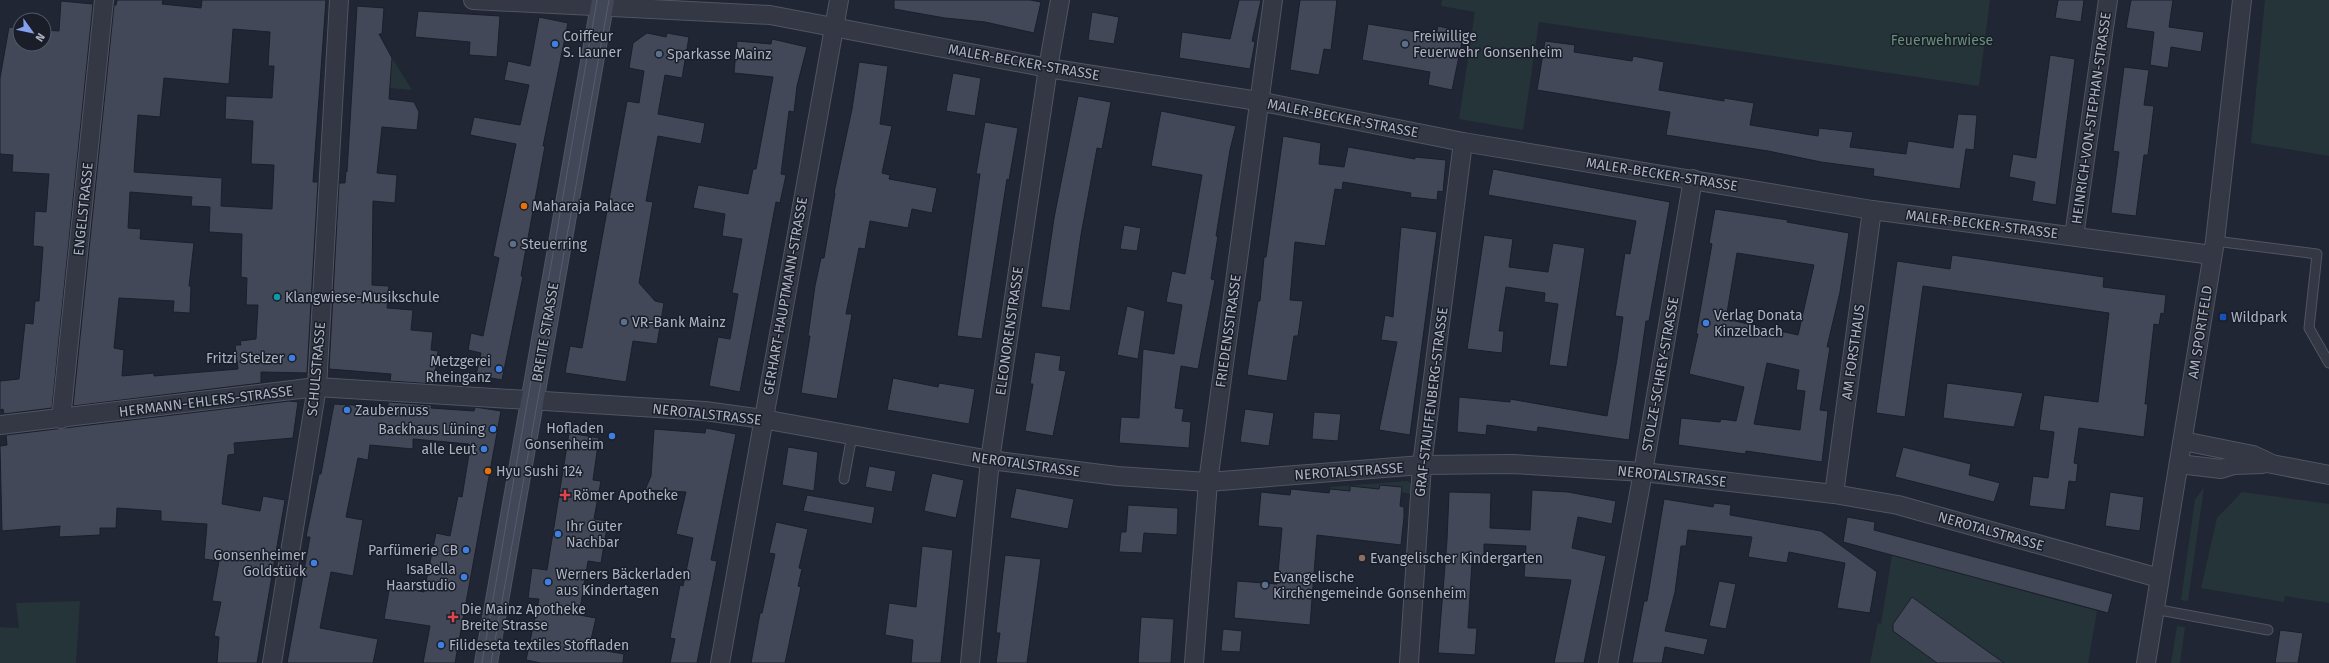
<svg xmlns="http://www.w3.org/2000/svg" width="2329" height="663" viewBox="0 0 2329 663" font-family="'Fira Sans',sans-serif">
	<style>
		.green { fill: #253438 }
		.building { fill: #424858; stroke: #1b1f2b; fill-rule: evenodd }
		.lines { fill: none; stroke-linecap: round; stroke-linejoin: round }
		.service-casing { stroke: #515563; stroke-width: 11 }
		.minor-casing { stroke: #515563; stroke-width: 20 }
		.secondary-casing { stroke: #515563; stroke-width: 24 }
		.service { stroke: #333844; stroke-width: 9 }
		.minor { stroke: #333844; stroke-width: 18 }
		.secondary { stroke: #424757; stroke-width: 22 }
		.tram { stroke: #565c6b; stroke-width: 1 }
		.shop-dot { fill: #3f7fe0; stroke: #191e29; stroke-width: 1.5 }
		.service-dot { fill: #5c6f8a; stroke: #191e29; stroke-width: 1.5 }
		.food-dot { fill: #e8710a; stroke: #191e29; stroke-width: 1.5 }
		.culture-dot { fill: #0f9aa8; stroke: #191e29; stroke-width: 1.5 }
		.transit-dot { fill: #1a4fb4; stroke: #191e29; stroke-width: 1.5 }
		.health-dot { fill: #e0444e; stroke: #191e29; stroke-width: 1.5 }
		.education-dot { fill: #8d6e63; stroke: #191e29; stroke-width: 1.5 }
		.labels { text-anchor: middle; stroke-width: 3; stroke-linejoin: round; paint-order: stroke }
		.poi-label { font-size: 14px; fill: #adb2c2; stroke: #191e29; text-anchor: start }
		.park-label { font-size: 14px; fill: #679076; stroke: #191e29 }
		.street-label { font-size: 14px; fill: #adb2c2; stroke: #191e29 }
	</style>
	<rect width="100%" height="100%" fill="#202634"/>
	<!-- green -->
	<g class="green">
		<polygon points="1442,0 1990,0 1979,86 1539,22 1523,130 1459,119 1475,12 1441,6"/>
		<polygon points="2265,0 2329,0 2329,156 2251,143"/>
		<polygon points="354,51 389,53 412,90 390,88 390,78 381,63 353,62"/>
		<polygon points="1408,481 1411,484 1411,494 1401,492 1402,487 1380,485 1379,489 1351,486 1350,491 1330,489 1330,487"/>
		<polygon points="2204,487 2188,601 2181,600 2195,500"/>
		<polygon points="2242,492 2329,504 2329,603 2285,596 2284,602 2201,588 2217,518"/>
		<polygon points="1892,555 2097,611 2088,663 1870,663 1878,623 1881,624"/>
		<polygon points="80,601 76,663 0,663 0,627 19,628 16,603"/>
		<polygon points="2177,626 2185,627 2180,663 2171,663"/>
	</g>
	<!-- building -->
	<g class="building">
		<path d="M117 0H163L162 4 201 8 202 0H326L315 153 313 182H318L307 373 261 372V383L73 406 114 5H116ZM233 29 270 32 268 66H274L272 98 226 96 225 119 253 121 251 164 274 165 272 209 221 206 222 178 134 172 138 115 160 117 164 78 229 84ZM130 192 192 197 191 206 210 207 209 232 242 234 241 277 247 278 246 305H258L256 339 240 341 241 345H235L238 369 154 376V373L122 376 124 350 114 348 119 298 174 301 173 312 190 313 191 286H189L194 243 140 239 141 229 128 228Z"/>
		<polygon points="894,0 1030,0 1041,2 1034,33 985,22 945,18 894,9"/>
		<polygon points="1239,0 1261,0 1252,41 1255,42 1250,69 1179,58 1182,32 1230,39"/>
		<polygon points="1300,0 1337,0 1331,50 1324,49 1319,75 1290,70"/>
		<polygon points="2058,0 2084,0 2081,22 2055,18"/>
		<polygon points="2131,0 2173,0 2169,27 2204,32 2201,52 2171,47 2168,68 2150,65 2154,32 2126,28"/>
		<polygon points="61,1 93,4 52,408 4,414 3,409 0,410 0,381 19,379 25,323 33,324 35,301 39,301 43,247 33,246 35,211 46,212 49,174 12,172 13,155 0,154 0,78 9,27 20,28 20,44 44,44 44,30 59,31"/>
		<polygon points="357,6 384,8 382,34 379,34 392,58 389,99 414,102 419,112 417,130 382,127 377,173 397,175 395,203 373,201 372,285 389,286 387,308 413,310 411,330 433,332 431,350 438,351 434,384 390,381 391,374 329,369 339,183 345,183 346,171 347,172"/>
		<polygon points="418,11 500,16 497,57 469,55 470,42 415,37"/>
		<polygon points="1092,12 1119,17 1114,44 1088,40"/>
		<polygon points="539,17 568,23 543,146 545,146 521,276 523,276 502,380 476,375 481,353 468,350 471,333 483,336 499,258 493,256 516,144 470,135 474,117 520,125 529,85 504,80 508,61 530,66"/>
		<polygon points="1368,24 1436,35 1438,26 1464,32 1452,90 1428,85 1430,72 1362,60"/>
		<polygon points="647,33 666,37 667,33 689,37 682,78 665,75 658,114 705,123 701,144 658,136 646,201 653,202 639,283 655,301 664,303 657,344 633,341 626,382 565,373 570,346 582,348 627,101 639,103 644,71 629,68 633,43"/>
		<polygon points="772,39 807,47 797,86 794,112 789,111 781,174 786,175 780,203 776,202 740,392 709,386 718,337 730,339 738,294 732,293 742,239 722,236 725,214 693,208 698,185 748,194 753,169 756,169 773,77 734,73 737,41 771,44"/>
		<polygon points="1545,41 1575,45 1574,52 1632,61 1633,56 1664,62 1659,90 1724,101 1724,98 1754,103 1750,125 1818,136 1819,128 1853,132 1850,147 1906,154 1908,141 1953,148 1958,114 1977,115 1974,150 1966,149 1960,189 1873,176 1874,169 1821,162 1768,151 1666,135 1670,112 1537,90"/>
		<polygon points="2050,55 2075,59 2056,205 2032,201 2035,182 2009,177 2013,154 2036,158"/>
		<polygon points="859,62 888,66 880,124 892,126 882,173 890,175 889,179 937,188 932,213 912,209 908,228 870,221 865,249 859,248 846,314 852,314 837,399 801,393 810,336 808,336 815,286 821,258 824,258 835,193 834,193 852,109"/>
		<polygon points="2124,67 2149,70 2144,105 2154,106 2148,155 2144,155 2136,216 2111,213 2119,152 2113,151"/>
		<polygon points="953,73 981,78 975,116 946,111"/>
		<polygon points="1078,96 1111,102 1102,149 1097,148 1081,235 1070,311 1041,307 1054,218"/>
		<polygon points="1161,111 1236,126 1230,150 1216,236 1218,236 1211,279 1215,280 1198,369 1181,366 1175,408 1184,409 1182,421 1191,422 1189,448 1119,443 1121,417 1139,418 1143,349 1174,354 1182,305 1166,302 1172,271 1185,274 1202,175 1151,166"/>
		<polygon points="985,122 1018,128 1009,180 1007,179 982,339 957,336 980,174 976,174"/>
		<polygon points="1283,136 1321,143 1319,164 1344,167 1348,147 1415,159 1415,157 1446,160 1443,192 1438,191 1437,200 1410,197 1411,193 1343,182 1342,190 1335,189 1325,246 1295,242 1290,300 1303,301 1298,336 1294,336 1287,381 1247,375 1258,301 1260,301 1264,257 1266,257"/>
		<polygon points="1493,169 1670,202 1649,321 1646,321 1629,440 1538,427 1537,432 1487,425 1486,435 1457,432 1459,397 1510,402 1510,399 1607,416 1617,359 1623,317 1615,316 1625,253 1630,254 1636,221 1488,195"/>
		<path d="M1715 209 1788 220 1787 222 1849 233 1840 292 1827 347H1830L1820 410 1828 411 1822 462 1746 451 1745 454 1678 445 1681 418 1720 422 1721 419 1736 421 1744 387 1689 374 1698 334H1696L1712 244 1709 243ZM1737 253 1814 265 1798 335 1726 319ZM1767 363 1799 370 1796 390 1805 391 1800 430 1754 424Z"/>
		<polygon points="1124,225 1141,228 1137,251 1120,249"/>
		<polygon points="1401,227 1437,232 1410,435 1379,430 1397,342 1381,340 1385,315 1393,317"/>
		<polygon points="1484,235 1513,239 1509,267 1548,272 1553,243 1585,248 1567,367 1549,365 1558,304 1544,302 1545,293 1506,287 1499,331 1504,331 1502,353 1467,349"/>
		<polygon points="1952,255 2104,277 2103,287 2166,295 2164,314 2161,313 2159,325 2154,324 2145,404 2148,404 2144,437 2079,428 2074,463 2078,464 2076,482 2069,481 2065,510 2029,506 2033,476 2048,478 2054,432 2039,430 2044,395 2098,402 2109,313 1923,286 1905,417 1876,413 1897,261 1950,269"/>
		<polygon points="1127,306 1145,311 1138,359 1117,355"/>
		<polygon points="1035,352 1061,356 1059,370 1066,371 1053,436 1025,431 1033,384 1030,384"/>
		<polygon points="893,378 938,387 939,383 975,389 969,424 887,410"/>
		<polygon points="1947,383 2023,393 2014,427 1943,418"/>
		<polygon points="289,401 298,402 293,438 234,443 235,454 228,455 222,504 260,511 263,496 285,500 257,663 217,663 219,637 214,636 221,602 212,601 219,561 204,559 207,524 161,521 161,511 117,508 116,528 100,528 100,535 59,537 60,526 2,531 0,446 7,445 6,435"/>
		<polygon points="388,402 432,405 431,408 474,411 475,407 501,411 455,663 423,663 430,626 384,619 390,585 424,592 436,533 450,536 458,496 462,497 470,448 469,444 413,439 413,449 370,445 368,460 358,458 346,517 363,520 353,576 331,572 320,628 378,639 373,663 287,663 310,537 306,537 319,474 321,474 334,404 388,407"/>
		<polygon points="1245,409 1274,413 1269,446 1240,442"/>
		<polygon points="1314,412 1341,414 1338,441 1312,439"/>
		<polygon points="706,428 736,434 711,560 717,561 697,663 670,663 675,639 670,638 680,585 683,586 693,538 676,534 686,492 645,490 651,476 654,429 705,433"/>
		<polygon points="569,433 599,438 593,480 601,481 594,519 608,521 601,563 588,561 579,615 596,618 589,648 624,654 623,663 541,663 526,660 539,599 528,598 532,568 547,570"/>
		<polygon points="788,447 818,452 814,491 782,485"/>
		<polygon points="1903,447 1971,464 1969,475 2000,483 1994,502 1895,477"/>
		<polygon points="869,466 896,471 892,492 865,487"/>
		<polygon points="932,473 964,480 956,518 924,511"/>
		<polygon points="1380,485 1402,487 1400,506 1404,507 1404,517 1401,545 1317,535 1310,625 1234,618 1237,581 1277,584 1282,528 1258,526 1261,492 1290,495 1291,489 1329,493 1330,489 1350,491 1350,486 1379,489"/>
		<polygon points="1016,488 1074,499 1068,529 1010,518"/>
		<polygon points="1532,490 1568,492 1616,501 1612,524 1578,517 1572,548 1606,556 1584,663 1554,663 1571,580 1524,577 1526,546 1484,544 1484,563 1472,562 1468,628 1477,628 1475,655 1438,653 1447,540 1449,492 1491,493 1490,528 1530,530"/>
		<polygon points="2110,492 2144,497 2140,531 2105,526"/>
		<polygon points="807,495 875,507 872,524 803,511"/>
		<polygon points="1664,499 1713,507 1714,503 1731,505 1730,515 1821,531 1877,572 1870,613 1837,608 1845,563 1789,552 1787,563 1748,557 1752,537 1688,530 1686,546 1681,546 1675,592 1665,631 1708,639 1704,655 1665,647 1662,663 1632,663 1644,601 1647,601"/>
		<polygon points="1128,505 1178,508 1177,535 1144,533 1142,553 1119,552 1121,532 1126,532"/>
		<polygon points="1847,517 1875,522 1874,530 2113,594 2108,613 1843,542"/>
		<polygon points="776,522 808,529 799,568 802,569 798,586 801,587 785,663 751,663 760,613 762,613 775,554 769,553"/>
		<polygon points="922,546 953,550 941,663 911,663 913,640 885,635 889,603 916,607"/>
		<polygon points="1005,555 1041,559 1027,663 996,663 1000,633 996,633"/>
		<polygon points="1719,581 1736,584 1726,629 1709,626"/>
		<polygon points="1912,597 1955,628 2004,663 1937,663 1893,631 1893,624"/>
		<polygon points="1141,617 1174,619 1171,663 1138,663"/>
		<polygon points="1223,629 1242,631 1240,652 1221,651"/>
		<polygon points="2280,630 2303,633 2298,663 2275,663"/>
	</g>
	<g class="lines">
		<!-- service casing -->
		<g class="service-casing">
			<g id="service">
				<polyline points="2215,241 2317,254 2309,328 2329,363"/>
				<polyline points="844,479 852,435"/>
				<polyline points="2154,609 2268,630"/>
			</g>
		</g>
		<!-- minor casing -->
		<g class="minor-casing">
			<g id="minor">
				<polyline points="473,0 770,15 1048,68 1258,101 1463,142 1872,210 2212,255"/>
				<polyline points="2074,236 2108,0"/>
				<polyline points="61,419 104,0"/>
				<polyline points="0,425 317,387 705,411 763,419 990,460 1117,476 1208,482 1422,465 1512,464 1643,472 1834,494 1898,505 2159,578"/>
				<polyline points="2183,441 2253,455 2272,464 2329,475"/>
				<polyline points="2179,464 2221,469 2234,465 2263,464"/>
				<polyline points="1834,494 1872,210"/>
				<polyline points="272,663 317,387 339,0"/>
				<polyline points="720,663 839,0"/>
				<polyline points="970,663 990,460 1048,68 1060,0"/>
				<polyline points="1194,663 1208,482 1273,0"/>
				<polyline points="1409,663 1422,465 1463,142"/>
				<polyline points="1608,663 1643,472 1693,179"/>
				<polyline points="2146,663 2215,241 2242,0"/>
			</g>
		</g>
		<!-- secondary casing -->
		<g class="secondary-casing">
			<polyline id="secondary" points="486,663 603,0"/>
		</g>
		<!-- service -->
		<use href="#service" class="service"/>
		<!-- minor -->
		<use href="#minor" class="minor"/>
		<!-- secondary -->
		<use href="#secondary" class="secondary"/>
		<!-- tram -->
		<g class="tram">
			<polyline points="482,663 597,0"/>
			<polyline points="491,663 609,0"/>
		</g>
	</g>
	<!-- markers -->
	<g class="shop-dot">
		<circle cx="555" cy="44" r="4"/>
		<circle cx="1706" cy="323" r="4"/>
		<circle cx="292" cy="358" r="4"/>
		<circle cx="499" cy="369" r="4"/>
		<circle cx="347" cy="410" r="4"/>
		<circle cx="493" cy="429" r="4"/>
		<circle cx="612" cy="436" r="4"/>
		<circle cx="484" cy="449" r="4"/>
		<circle cx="558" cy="534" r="4"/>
		<circle cx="466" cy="550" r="4"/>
		<circle cx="314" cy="563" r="4"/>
		<circle cx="464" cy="577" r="4"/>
		<circle cx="548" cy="582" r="4"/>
		<circle cx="441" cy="645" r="4"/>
	</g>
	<g class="service-dot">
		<circle cx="1405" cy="44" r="4"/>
		<circle cx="659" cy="54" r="4"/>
		<circle cx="513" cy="244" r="4"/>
		<circle cx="624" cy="322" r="4"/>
		<circle cx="1265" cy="585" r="4"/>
	</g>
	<g class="food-dot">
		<circle cx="524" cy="206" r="4"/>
		<circle cx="488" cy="471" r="4"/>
	</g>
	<circle class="culture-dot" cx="277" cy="297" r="4"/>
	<rect class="transit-dot" x="2219" y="313" width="8" height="8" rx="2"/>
	<g class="health-dot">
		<path d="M563 489h4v4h4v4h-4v4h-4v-4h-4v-4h4z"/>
		<path d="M451 611h4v4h4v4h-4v4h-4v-4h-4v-4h4z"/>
	</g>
	<circle class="education-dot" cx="1362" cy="558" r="4"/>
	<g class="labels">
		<!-- poi labels -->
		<g class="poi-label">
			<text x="563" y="41">Coiffeur<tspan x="563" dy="16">S. Launer</tspan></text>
			<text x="1413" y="41">Freiwillige<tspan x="1413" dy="16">Feuerwehr Gonsenheim</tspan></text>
			<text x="667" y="59">Sparkasse Mainz</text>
			<text x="532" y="211">Maharaja Palace</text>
			<text x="521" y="249">Steuerring</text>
			<text x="285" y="302">Klangwiese-Musikschule</text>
			<text x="1714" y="320">Verlag Donata<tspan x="1714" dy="16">Kinzelbach</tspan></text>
			<text x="2231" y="322">Wildpark</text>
			<text x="632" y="327">VR-Bank Mainz</text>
			<text x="284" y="363" text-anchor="end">Fritzi Stelzer</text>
			<text x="491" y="366" text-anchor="end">Metzgerei<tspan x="491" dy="16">Rheinganz</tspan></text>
			<text x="355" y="415">Zaubernuss</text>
			<text x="604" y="433" text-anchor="end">Hofladen<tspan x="604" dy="16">Gonsenheim</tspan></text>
			<text x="485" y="434" text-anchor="end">Backhaus Lüning</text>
			<text x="476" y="454" text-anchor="end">alle Leut</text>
			<text x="496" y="476">Hyu Sushi 124</text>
			<text x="573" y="500">Römer Apotheke</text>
			<text x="566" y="531">Ihr Guter<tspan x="566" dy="16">Nachbar</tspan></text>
			<text x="458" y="555" text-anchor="end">Parfümerie CB</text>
			<text x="306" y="560" text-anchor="end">Gonsenheimer<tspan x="306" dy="16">Goldstück</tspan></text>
			<text x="1370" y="563">Evangelischer Kindergarten</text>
			<text x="456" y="574" text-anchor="end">IsaBella<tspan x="456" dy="16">Haarstudio</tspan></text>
			<text x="556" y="579">Werners Bäckerladen<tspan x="556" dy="16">aus Kindertagen</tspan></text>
			<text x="1273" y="582">Evangelische<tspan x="1273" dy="16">Kirchengemeinde Gonsenheim</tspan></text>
			<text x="461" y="614">Die Mainz Apotheke<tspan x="461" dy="16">Breite Strasse</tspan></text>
			<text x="449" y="650">Filideseta textiles Stoffladen</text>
		</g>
		<!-- park labels -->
		<g class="park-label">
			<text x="1942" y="45">Feuerwehrwiese</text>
		</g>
		<!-- street labels -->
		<g class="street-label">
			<text transform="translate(1024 62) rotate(10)" y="5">MALER-BECKER-STRASSE</text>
			<text transform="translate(1343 118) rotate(11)" y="5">MALER-BECKER-STRASSE</text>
			<text transform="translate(2091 118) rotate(-82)" y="5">HEINRICH-VON-STEPHAN-STRASSE</text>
			<text transform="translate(1662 174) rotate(9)" y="5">MALER-BECKER-STRASSE</text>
			<text transform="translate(83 209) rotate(-84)" y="5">ENGELSTRASSE</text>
			<text transform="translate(1982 224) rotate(7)" y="5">MALER-BECKER-STRASSE</text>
			<text transform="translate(785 296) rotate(-80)" y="5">GERHART-HAUPTMANN-STRASSE</text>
			<text transform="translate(1009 331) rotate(-82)" y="5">ELEONORENSTRASSE</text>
			<text transform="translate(1228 331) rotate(-82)" y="5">FRIEDENSSTRASSE</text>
			<text transform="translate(545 332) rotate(-80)" y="5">BREITE STRASSE</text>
			<text transform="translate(2200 332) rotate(-81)" y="5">AM SPORTFELD</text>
			<text transform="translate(1853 352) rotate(-82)" y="5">AM FORSTHAUS</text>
			<text transform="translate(316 369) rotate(-85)" y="5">SCHULSTRASSE</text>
			<text transform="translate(1660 374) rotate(-80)" y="5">STOLZE-SCHREY-STRASSE</text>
			<text transform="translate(206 401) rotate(-7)" y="5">HERMANN-EHLERS-STRASSE</text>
			<text transform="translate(1431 402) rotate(-83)" y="5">GRAF-STAUFFENBERG-STRASSE</text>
			<text transform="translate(707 414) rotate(6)" y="5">NEROTALSTRASSE</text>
			<text transform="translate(1026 464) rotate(8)" y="5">NEROTALSTRASSE</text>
			<text transform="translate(1349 471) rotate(-4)" y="5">NEROTALSTRASSE</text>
			<text transform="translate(1672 476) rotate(6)" y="5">NEROTALSTRASSE</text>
			<text transform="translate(1991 531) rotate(16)" y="5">NEROTALSTRASSE</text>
		</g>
	</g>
	<!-- north arrow -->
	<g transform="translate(32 32) rotate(123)"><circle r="19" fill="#191e29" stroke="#545966"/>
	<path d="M0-3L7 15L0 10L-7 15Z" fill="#85a0ef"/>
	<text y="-6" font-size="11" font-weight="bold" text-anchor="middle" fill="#adb2c2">N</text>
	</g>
</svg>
